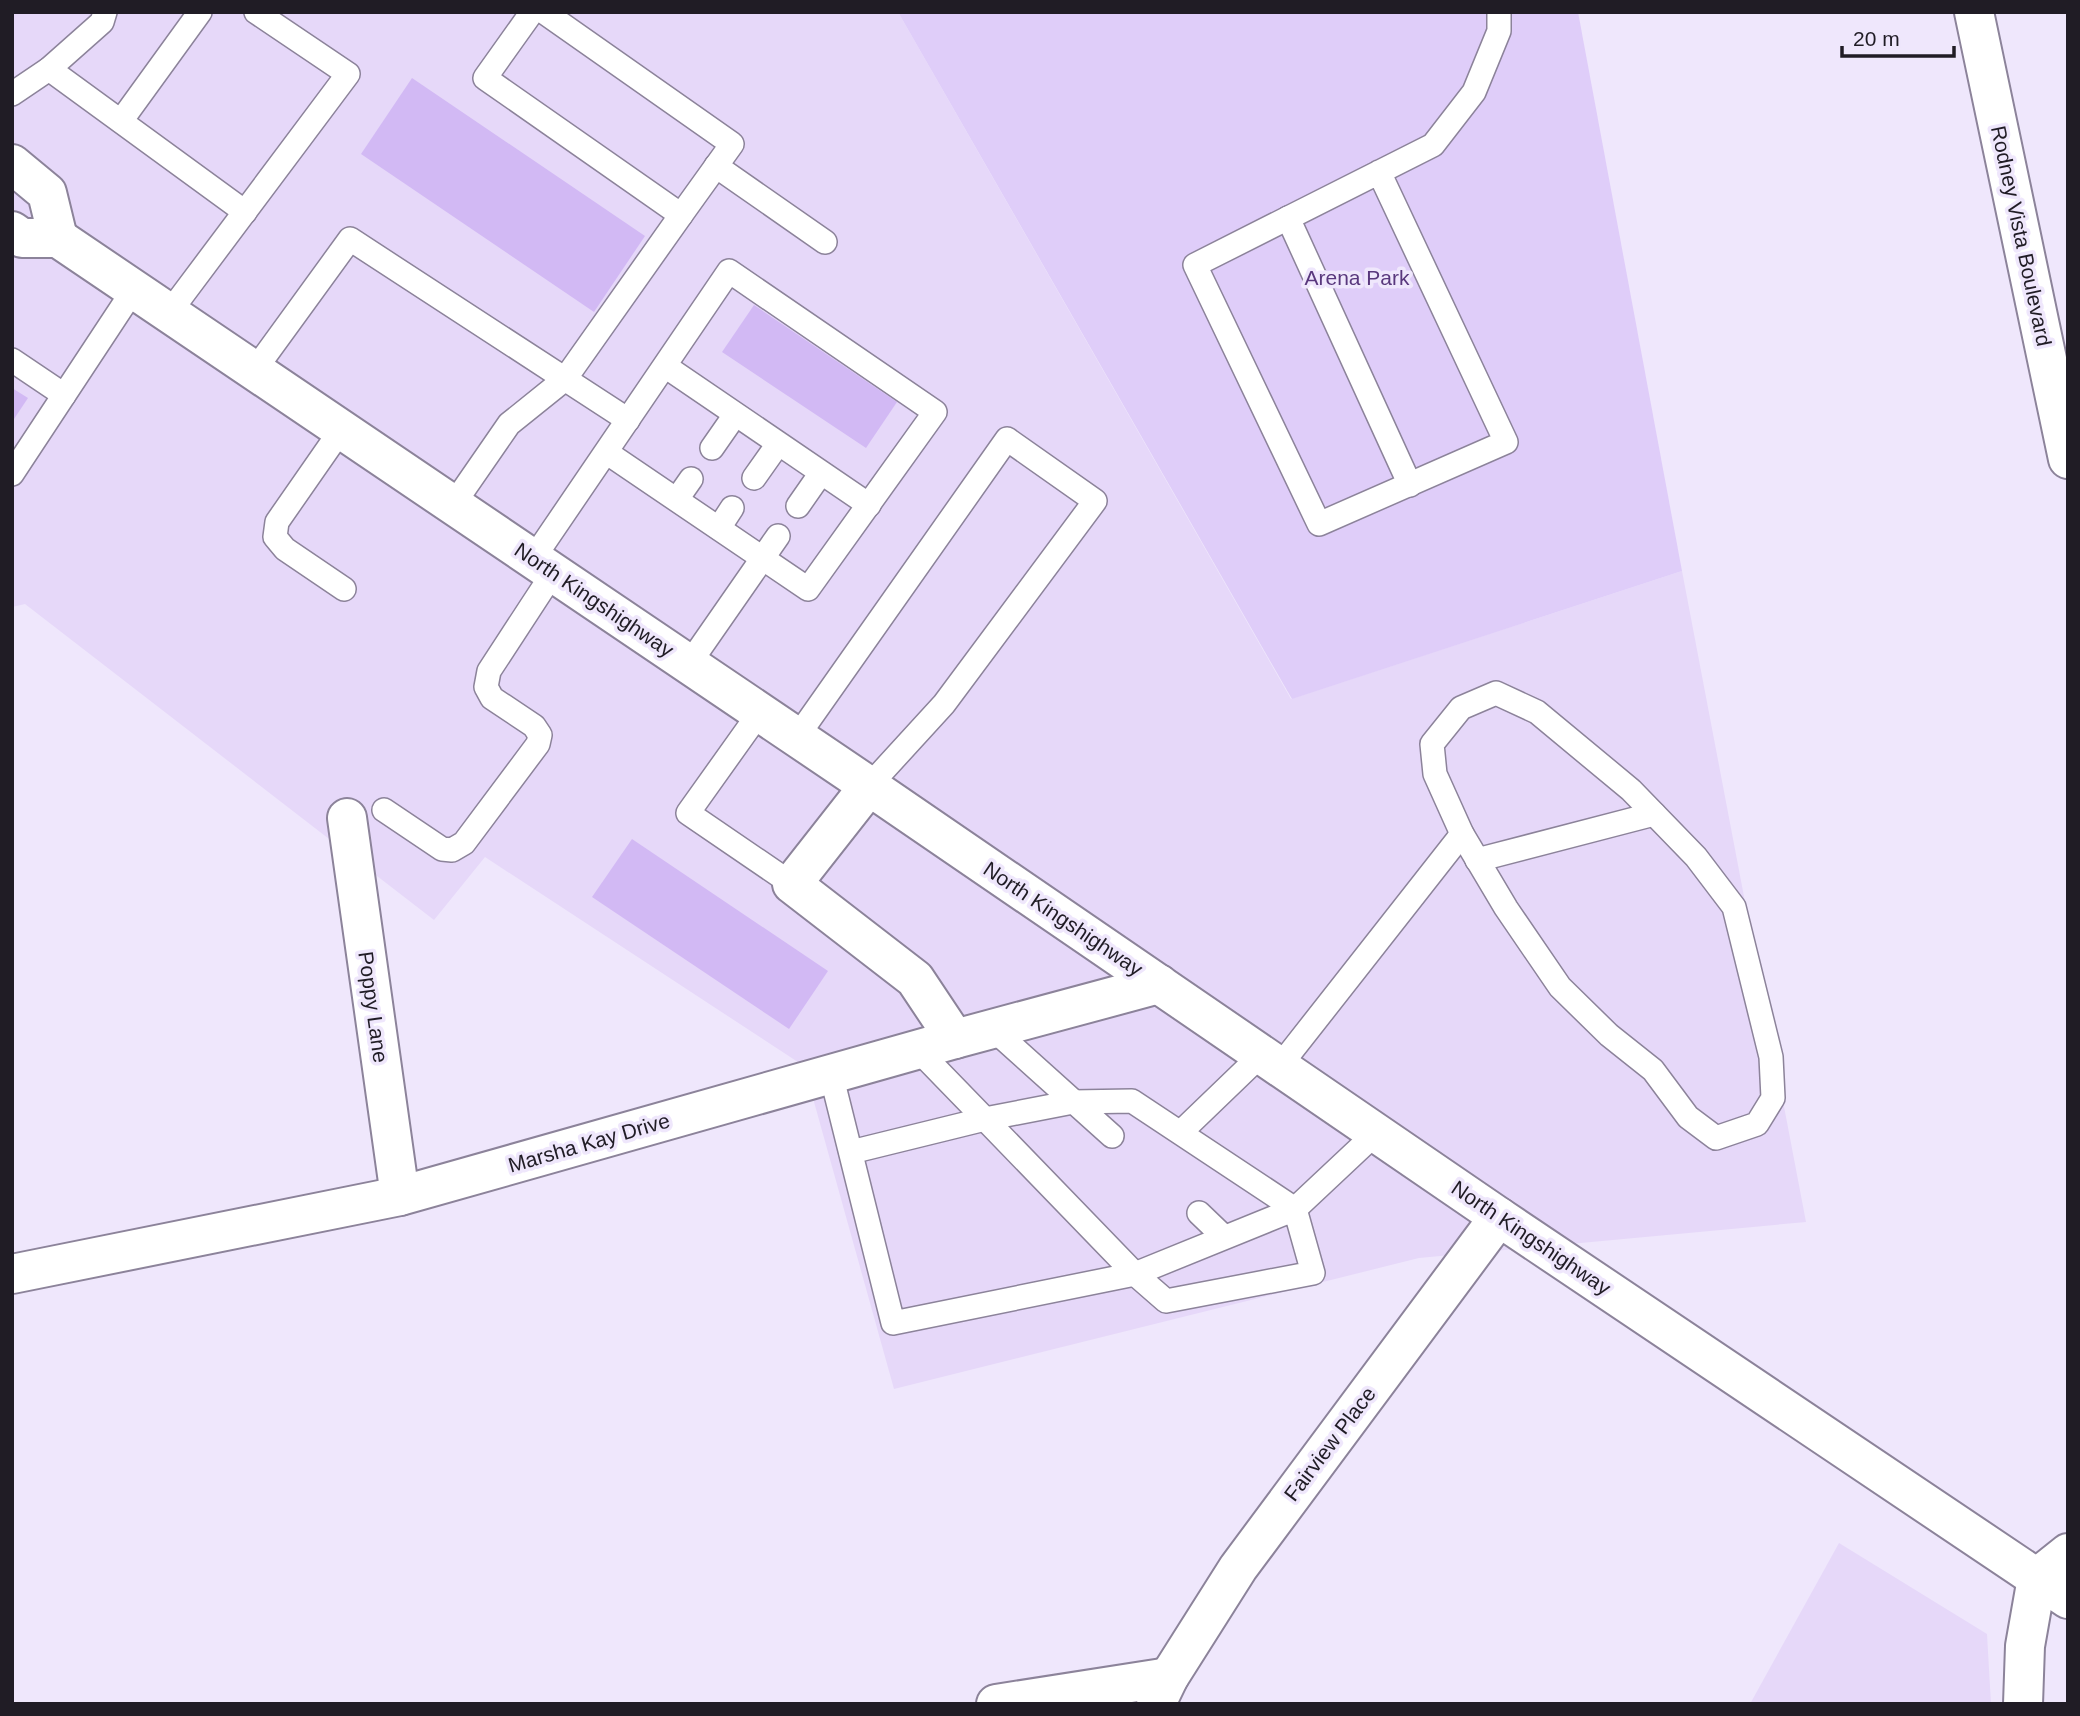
<svg xmlns="http://www.w3.org/2000/svg" width="2080" height="1716" viewBox="0 0 2080 1716" font-family="Helvetica,sans-serif">
	<style>
		.built { fill: #e6d8f9 }
		.green { fill: #dfcdf9 }
		.building { fill: #d2b9f4 }
		.lines { fill: none; stroke-linecap: round; stroke-linejoin: round }
		.lane-casing { stroke: #8c839a; stroke-width: 26 }
		.street-casing { stroke: #8c839a; stroke-width: 42 }
		.secondary-casing { stroke: #8c839a; stroke-width: 42 }
		.primary-casing { stroke: #8c839a; stroke-width: 42 }
		.lane { stroke: #fff; stroke-width: 23 }
		.street { stroke: #fff; stroke-width: 38 }
		.secondary { stroke: #fff; stroke-width: 38 }
		.primary { stroke: #fff; stroke-width: 38 }
		.labels { text-anchor: middle; stroke-width: 7; stroke-linejoin: round; paint-order: stroke }
		.street-label { font-size: 21px; fill: #201c25; stroke: #efe7fc }
		.park-label { font-size: 21px; fill: #59387d; stroke: #efe7fc }
	</style>
	<rect width="100%" height="100%" fill="#efe7fc"/>
	<!-- built -->
	<g class="built">
		<polygon points="12,12 898,12 1291,699 1682,571 1806,1222 1419,1258 894,1389 804,1066 485,857 434,920 25,604 12,607"/>
		<polygon points="1839,1543 1987,1634 1991,1704 1750,1704"/>
	</g>
	<!-- green -->
	<polygon class="green" points="898,12 1578,12 1682,571 1292,699"/>
	<!-- building -->
	<g class="building">
		<polygon points="412,78 645,236 594,312 361,154"/>
		<polygon points="754,305 897,402 866,448 722,352"/>
		<polygon points="12,388 28,398 12,422"/>
		<polygon points="632,839 828,971 789,1029 592,897"/>
	</g>
	<g class="lines">
		<!-- lane casing -->
		<g class="lane-casing">
			<g id="lane">
				<polyline points="532,12 485,78 681,215 732,144 544,12"/>
				<polyline points="49,69 245,212"/>
				<polyline points="12,94 49,69 102,22 105,12"/>
				<polyline points="121,121 200,12"/>
				<polyline points="716,166 825,242"/>
				<polyline points="1379,172 1506,442 1319,524 1195,265 1433,145 1474,92 1499,31 1499,12"/>
				<polyline points="1288,218 1410,485"/>
				<polyline points="169,313 348,74 256,12"/>
				<polyline points="12,360 64,395"/>
				<polyline points="665,366 869,505"/>
				<polyline points="254,371 350,239 565,379 509,424 453,505"/>
				<polyline points="628,420 565,379 681,215"/>
				<polyline points="341,430 277,522 275,537 285,549 344,589"/>
				<polyline points="712,448 735,415"/>
				<polyline points="12,474 134,289"/>
				<polyline points="754,478 778,444"/>
				<polyline points="677,499 691,479"/>
				<polyline points="798,506 821,473"/>
				<polyline points="719,528 732,508"/>
				<polyline points="533,559 729,271 935,412 808,589 606,452"/>
				<polyline points="689,664 778,536"/>
				<polygon points="1496,693 1537,712 1631,790 1696,857 1734,907 1771,1057 1773,1098 1757,1124 1716,1138 1688,1117 1653,1070 1609,1035 1560,987 1506,908 1462,834 1435,774 1432,744 1461,708"/>
				<polyline points="760,712 688,813 792,884"/>
				<polyline points="797,737 1007,439 1095,501 944,704 869,786"/>
				<polyline points="384,810 442,849 452,850 464,843 538,744 540,735 534,726 492,698 486,687 489,671 553,573"/>
				<polyline points="1477,860 1654,814"/>
				<polyline points="994,1030 1112,1136"/>
				<polyline points="1279,1067 1462,834"/>
				<polyline points="831,1074 893,1323 1135,1274 985,1119 1073,1102 1132,1101 1295,1209 1376,1133"/>
				<polyline points="1181,1132 1261,1055"/>
				<polyline points="851,1152 985,1119 918,1050"/>
				<polygon points="1295,1209 1313,1273 1166,1301 1135,1274"/>
				<polyline points="1199,1213 1224,1237"/>
			</g>
		</g>
		<!-- street casing -->
		<g class="street-casing">
			<g id="street">
				<polyline points="1974,12 2068,459"/>
				<polyline points="869,786 792,884 915,979 955,1039"/>
				<polyline points="347,818 400,1196"/>
				<polyline points="12,1274 400,1196 955,1039 1159,984"/>
				<polyline points="996,1704 1169,1677"/>
				<polyline points="1156,1704 1169,1677 1238,1568 1499,1217"/>
			</g>
		</g>
		<!-- secondary casing -->
		<g class="secondary-casing">
			<polyline id="secondary" points="2023,1704 2025,1646 2037,1578 2068,1553"/>
		</g>
		<!-- primary casing -->
		<g class="primary-casing">
			<g id="primary">
				<polyline points="12,164 47,193 58,238"/>
				<polyline points="12,231 22,238 58,238 869,786 1499,1217 2068,1599"/>
			</g>
		</g>
		<!-- lane -->
		<use href="#lane" class="lane"/>
		<!-- street -->
		<use href="#street" class="street"/>
		<!-- secondary -->
		<use href="#secondary" class="secondary"/>
		<!-- primary -->
		<use href="#primary" class="primary"/>
	</g>
	<g class="labels">
		<!-- street labels -->
		<g class="street-label">
			<text transform="translate(2021 236) rotate(78)" y="7">Rodney Vista Boulevard</text>
			<text transform="translate(594 600) rotate(34)" y="7">North Kingshighway</text>
			<text transform="translate(1063 919) rotate(34)" y="7">North Kingshighway</text>
			<text transform="translate(373 1007) rotate(82)" y="7">Poppy Lane</text>
			<text transform="translate(589 1143) rotate(-16)" y="7">Marsha Kay Drive</text>
			<text transform="translate(1531 1238) rotate(34)" y="7">North Kingshighway</text>
			<text transform="translate(1330 1444) rotate(-53)" y="7">Fairview Place</text>
		</g>
		<!-- park labels -->
		<g class="park-label">
			<text x="1357" y="285">Arena Park</text>
		</g>
	</g>
	<!-- border -->
	<rect width="2080" height="1716" fill="none" stroke="#201c25" stroke-width="28"/>
	<!-- scale -->
	<path d="M1842 46v10h112v-10" fill="none" stroke="#201c25" stroke-width="3.5"/>
	<text x="1853" y="46" font-size="21" fill="#201c25" stroke="#efe7fc" stroke-width="5" paint-order="stroke">20 m</text>
</svg>
